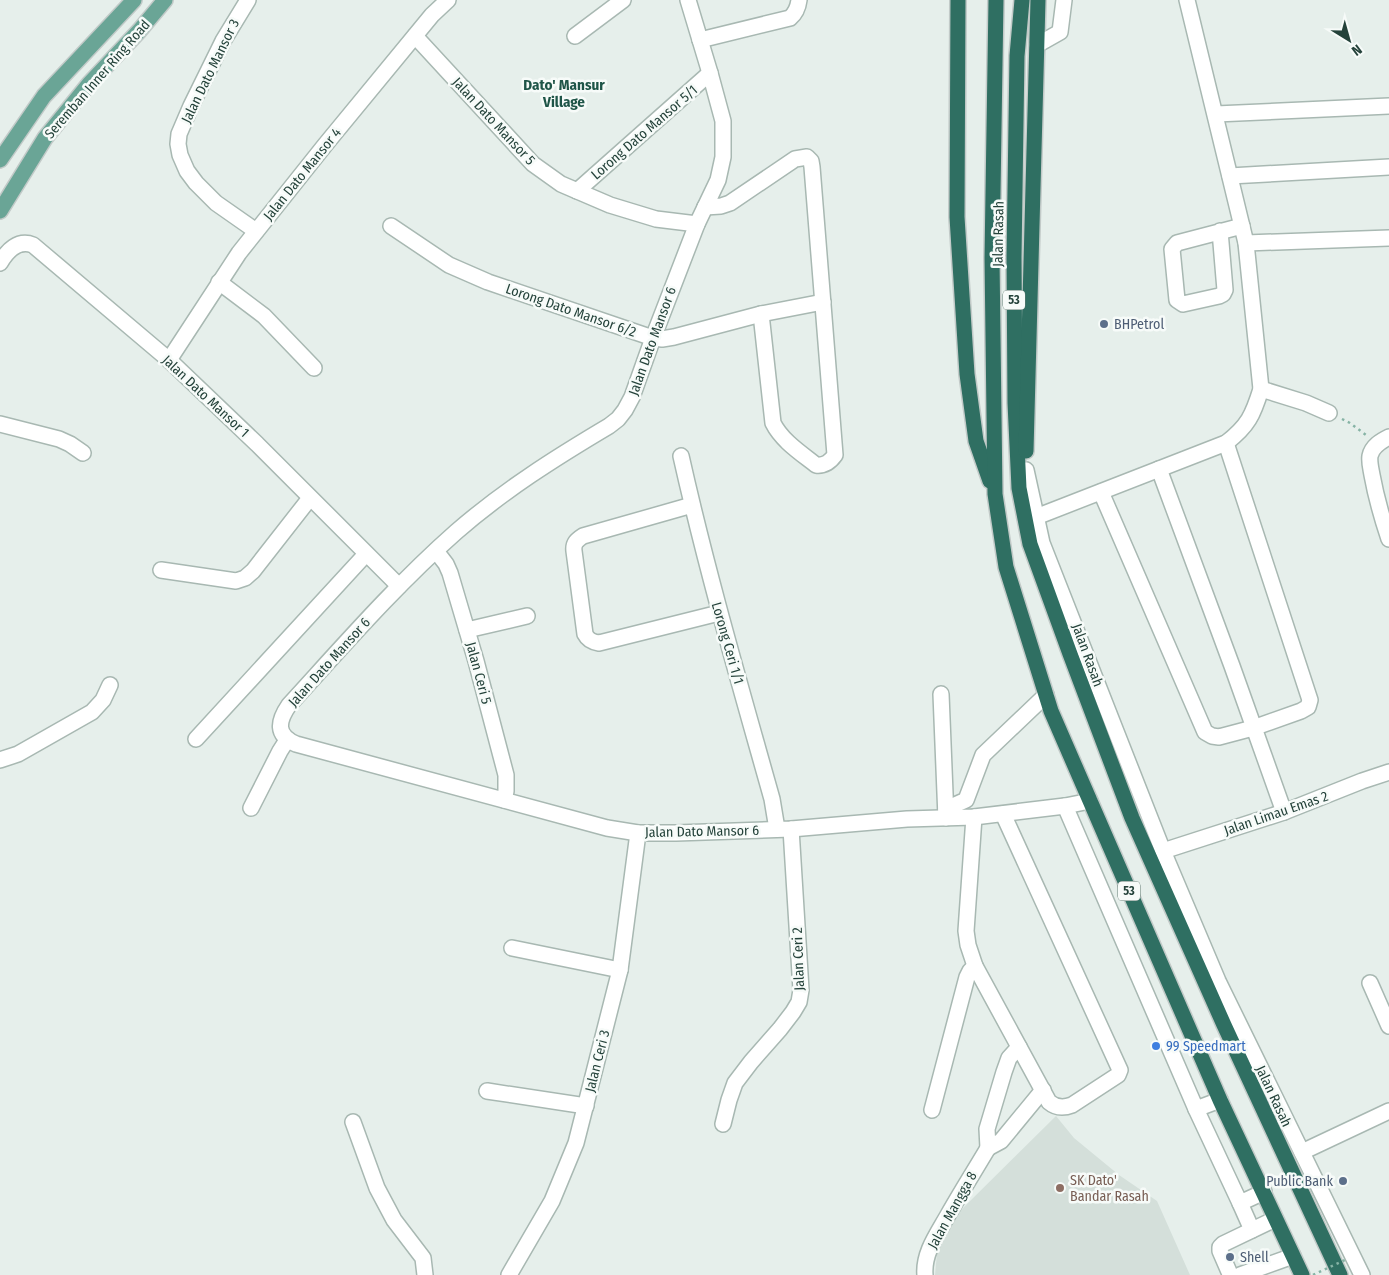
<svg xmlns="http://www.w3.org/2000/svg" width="1389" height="1275" viewBox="0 0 1389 1275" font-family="'Fira Sans Condensed',sans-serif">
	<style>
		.built { fill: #d4dfda }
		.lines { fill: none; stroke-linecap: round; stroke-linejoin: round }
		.minor-casing { stroke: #a8b8b2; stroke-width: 18 }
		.major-casing { stroke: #c2cac8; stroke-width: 18 }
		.highway-casing { stroke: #c2cac8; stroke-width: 18 }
		.path { stroke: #86b3a5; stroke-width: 2.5; stroke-dasharray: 2.5 4; stroke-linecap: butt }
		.minor { stroke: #fff; stroke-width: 15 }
		.major { stroke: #6aa596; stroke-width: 15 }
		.highway { stroke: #2f6f62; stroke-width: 15 }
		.path-bridge { stroke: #86b3a5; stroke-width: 2.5; stroke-dasharray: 2.5 4; stroke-linecap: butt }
		.service-dot { fill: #5c6f8a; stroke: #f7fbf9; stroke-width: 2 }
		.shop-dot { fill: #3f7fe0; stroke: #f7fbf9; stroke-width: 2 }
		.education-dot { fill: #8d6e63; stroke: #f7fbf9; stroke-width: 2 }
		.labels { text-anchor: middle; stroke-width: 5; stroke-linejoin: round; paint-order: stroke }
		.shield { fill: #f7fbf9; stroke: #637a73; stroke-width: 1 }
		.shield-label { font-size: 12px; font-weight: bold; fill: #24423a }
		.street-label { font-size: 14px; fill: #24423a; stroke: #f7fbf9 }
		.service-label { font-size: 14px; fill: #4e5e75; stroke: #f7fbf9; text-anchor: start }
		.shop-label { font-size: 14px; fill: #366cbe; stroke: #f7fbf9; text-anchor: start }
		.education-label { font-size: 14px; fill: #785e54; stroke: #f7fbf9; text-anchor: start }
		.neighbourhood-label { font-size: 15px; font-weight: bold; fill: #1f5548; stroke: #f7fbf9 }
	</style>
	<rect width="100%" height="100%" fill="#e6efeb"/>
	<!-- built -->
	<polygon class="built" points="1056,1116 1074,1138 1119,1175 1157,1201 1190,1275 935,1275 937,1253 961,1210"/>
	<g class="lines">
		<!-- minor casing -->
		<g class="minor-casing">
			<g id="minor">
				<polyline points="248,0 223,41 191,106 179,134 178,144 180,155 187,171 196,183 216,203 256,231"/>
				<path d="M688 0 710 73 723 121V157L718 180 697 224 653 338 632 397 625 410 618 419 609 426C555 458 503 491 456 532 396 585 343 646 289 705 278 721 275 735 296 744L607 828 638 833H676L791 829 907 819 974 817 1065 806 1090 801"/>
				<polyline points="415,36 533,164 561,184 610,205 656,219 697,224"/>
				<polyline points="575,36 623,0"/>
				<path d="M700 40 790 18C796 13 798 8 799 0"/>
				<polyline points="1037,45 1060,32 1064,0"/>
				<polyline points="1216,114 1389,106"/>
				<polyline points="1230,176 1389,167"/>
				<polyline points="577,191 710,73"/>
				<path d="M705 207 721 206 730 203 795 159 807 157 811 161 812 167 835 455C830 462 825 466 816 465 801 453 782 441 773 423L761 314"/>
				<polyline points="391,226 449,265 488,282 653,338 662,339 674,337 761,314 823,302"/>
				<polyline points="1220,231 1225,290 1223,294 1219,296 1183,304 1177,300 1172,249 1177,243 1242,226"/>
				<polyline points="1246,243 1389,238"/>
				<path d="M0 263C7 251 18 239 33 245L169 360 257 444 399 586"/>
				<polyline points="219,282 264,316 314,368"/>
				<polyline points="169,360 239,253 325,145 432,15 448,0"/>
				<polyline points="1261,389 1306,403 1329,413"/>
				<polyline points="0,424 59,439 70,444 83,453"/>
				<path d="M1389 437C1381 441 1372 446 1370 456 1369 462 1371 469 1372 475 1376 497 1382 518 1389 539"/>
				<path d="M681 456C707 572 740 685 772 799L777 829"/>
				<polyline points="1159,469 1232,666 1284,812"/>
				<polyline points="1026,470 1042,543 1163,851 1218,981 1362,1275"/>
				<polyline points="1101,492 1205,732 1212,736 1219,737 1253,728 1301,711 1308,707 1310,700 1226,443"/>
				<path d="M692 505 583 536C577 540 573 543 574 551L585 634C588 640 592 642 599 643L719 613"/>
				<path d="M1036 517 1226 443C1248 426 1253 415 1261 389L1246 243 1187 0"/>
				<polyline points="436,551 446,564 450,573 476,661 506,775 506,791 504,800"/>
				<polyline points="161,570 236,581 245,578 253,571 310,498"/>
				<polyline points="467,630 527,616"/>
				<polyline points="941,694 946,818"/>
				<polyline points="196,739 366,554"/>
				<polyline points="0,760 18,754 92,712 103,700 110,685"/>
				<polyline points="1065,806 1196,1109 1240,1203 1264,1192"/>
				<polyline points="251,808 280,751 287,740"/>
				<polyline points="946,809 966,800 983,755 1046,695"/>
				<path d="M974 817 966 931 968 945 975 966 1049 1102C1056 1108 1064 1108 1072 1105L1118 1075 1120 1070 1003 814"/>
				<polyline points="1163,851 1284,812 1362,781 1389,772"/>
				<polyline points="512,948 620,970"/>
				<polyline points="1370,983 1389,1026"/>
				<polyline points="1019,1047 1009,1058 1004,1072 987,1129 988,1148 1001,1141 1043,1090"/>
				<polyline points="487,1091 586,1106"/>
				<polyline points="1196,1109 1220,1100"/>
				<polyline points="932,1110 967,977 970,971 975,966"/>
				<polyline points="353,1122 377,1188 394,1220 423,1258 425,1275"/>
				<polyline points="723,1124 729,1100 735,1083 751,1062 780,1029 793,1012 799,1002 801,990 791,829"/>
				<polyline points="1302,1152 1389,1111"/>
				<polyline points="1240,1203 1252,1230"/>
				<polyline points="509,1275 552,1201 576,1143 620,970 638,833"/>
				<path d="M925 1275C923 1253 938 1233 948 1215 961 1192 975 1170 988 1148"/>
				<polyline points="1231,1275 1230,1274 1220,1251 1220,1247 1223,1244 1275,1219"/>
				<polyline points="1240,1275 1293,1256"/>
			</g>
		</g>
		<!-- major casing -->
		<g class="major-casing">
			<g id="major">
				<polyline points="0,160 44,96 134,0"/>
				<polyline points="0,211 45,138 89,84 139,31 165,0"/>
			</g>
		</g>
		<!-- highway casing -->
		<g class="highway-casing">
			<g id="highway">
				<polyline points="958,0 957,217 967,374 976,441 990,481"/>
				<polyline points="996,0 992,258 995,494 1006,567 1051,711 1220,1100 1302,1275"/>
				<polyline points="1022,0 1017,56 1014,257 1015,403 1019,488 1030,544 1070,654 1132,818 1224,1025 1340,1275"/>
				<polyline points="1026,451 1038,0"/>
			</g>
		</g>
		<!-- path -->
		<polyline class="path" points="1342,419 1350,423 1366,435"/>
		<!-- minor -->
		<use href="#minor" class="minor"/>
		<!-- major -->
		<use href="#major" class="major"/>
		<!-- highway -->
		<use href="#highway" class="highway"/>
		<!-- path-bridge -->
		<polyline class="path-bridge" points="1313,1275 1347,1259"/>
	</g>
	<!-- markers -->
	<g class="service-dot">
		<circle cx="1104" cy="324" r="5"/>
		<circle cx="1343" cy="1181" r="5"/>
		<circle cx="1230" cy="1257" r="5"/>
	</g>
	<circle class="shop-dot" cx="1156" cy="1046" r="5"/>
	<circle class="education-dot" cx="1060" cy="1188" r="5"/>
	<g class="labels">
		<!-- shield labels -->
		<g class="shield">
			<rect x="1003" y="290.5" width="22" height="19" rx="4"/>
			<rect x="1118" y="881.5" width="22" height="19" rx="4"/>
		</g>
		<g class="shield-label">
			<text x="1014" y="304">53</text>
			<text x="1129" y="895">53</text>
		</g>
		<!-- street labels -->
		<g class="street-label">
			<text transform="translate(210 71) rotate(-64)" y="5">Jalan Dato Mansor 3</text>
			<text transform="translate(97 79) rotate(-49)" y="5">Seremban Inner Ring Road</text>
			<text transform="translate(494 121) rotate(47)" y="5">Jalan Dato Mansor 5</text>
			<text transform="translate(644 132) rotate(-41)" y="5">Lorong Dato Mansor 5/1</text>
			<text transform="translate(302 174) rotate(-51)" y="5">Jalan Dato Mansor 4</text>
			<text transform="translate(998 234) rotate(-89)" y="5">Jalan Rasah</text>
			<text transform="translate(571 310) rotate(19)" y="5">Lorong Dato Mansor 6/2</text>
			<text transform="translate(652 341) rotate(-70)" y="5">Jalan Dato Mansor 6</text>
			<text transform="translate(206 396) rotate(43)" y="5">Jalan Dato Mansor 1</text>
			<text transform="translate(728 643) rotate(74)" y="5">Lorong Ceri 1/1</text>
			<text transform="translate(1088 655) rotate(70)" y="5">Jalan Rasah</text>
			<text transform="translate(329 662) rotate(-48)" y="5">Jalan Dato Mansor 6</text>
			<text transform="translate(479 673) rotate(75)" y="5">Jalan Ceri 5</text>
			<text transform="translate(1276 813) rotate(-19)" y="5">Jalan Limau Emas 2</text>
			<text transform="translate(702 831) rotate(-1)" y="5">Jalan Dato Mansor 6</text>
			<text transform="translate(798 959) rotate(-92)" y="5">Jalan Ceri 2</text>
			<text transform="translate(597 1061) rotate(-76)" y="5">Jalan Ceri 3</text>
			<text transform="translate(1274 1096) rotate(65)" y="5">Jalan Rasah</text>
			<text transform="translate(952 1210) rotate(-61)" y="5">Jalan Mangga 8</text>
		</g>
		<!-- service labels -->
		<g class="service-label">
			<text x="1114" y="329">BHPetrol</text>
			<text x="1333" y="1186" text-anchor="end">Public Bank</text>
			<text x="1240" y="1262">Shell</text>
		</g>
		<!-- shop labels -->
		<g class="shop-label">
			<text x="1166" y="1051">99 Speedmart</text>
		</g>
		<!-- education labels -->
		<g class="education-label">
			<text x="1070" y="1185">SK Dato'<tspan x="1070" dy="16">Bandar Rasah</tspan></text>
		</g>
		<!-- neighbourhood labels -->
		<g class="neighbourhood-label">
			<text x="564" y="90">Dato' Mansur<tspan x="564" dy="17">Village</tspan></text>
		</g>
	</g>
	<!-- north arrow -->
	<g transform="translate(1349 40) rotate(143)" stroke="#f7fbf9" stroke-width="4" paint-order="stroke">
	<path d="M0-4L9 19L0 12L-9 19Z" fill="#24423a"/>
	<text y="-8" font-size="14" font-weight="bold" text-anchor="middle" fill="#24423a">N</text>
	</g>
</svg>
